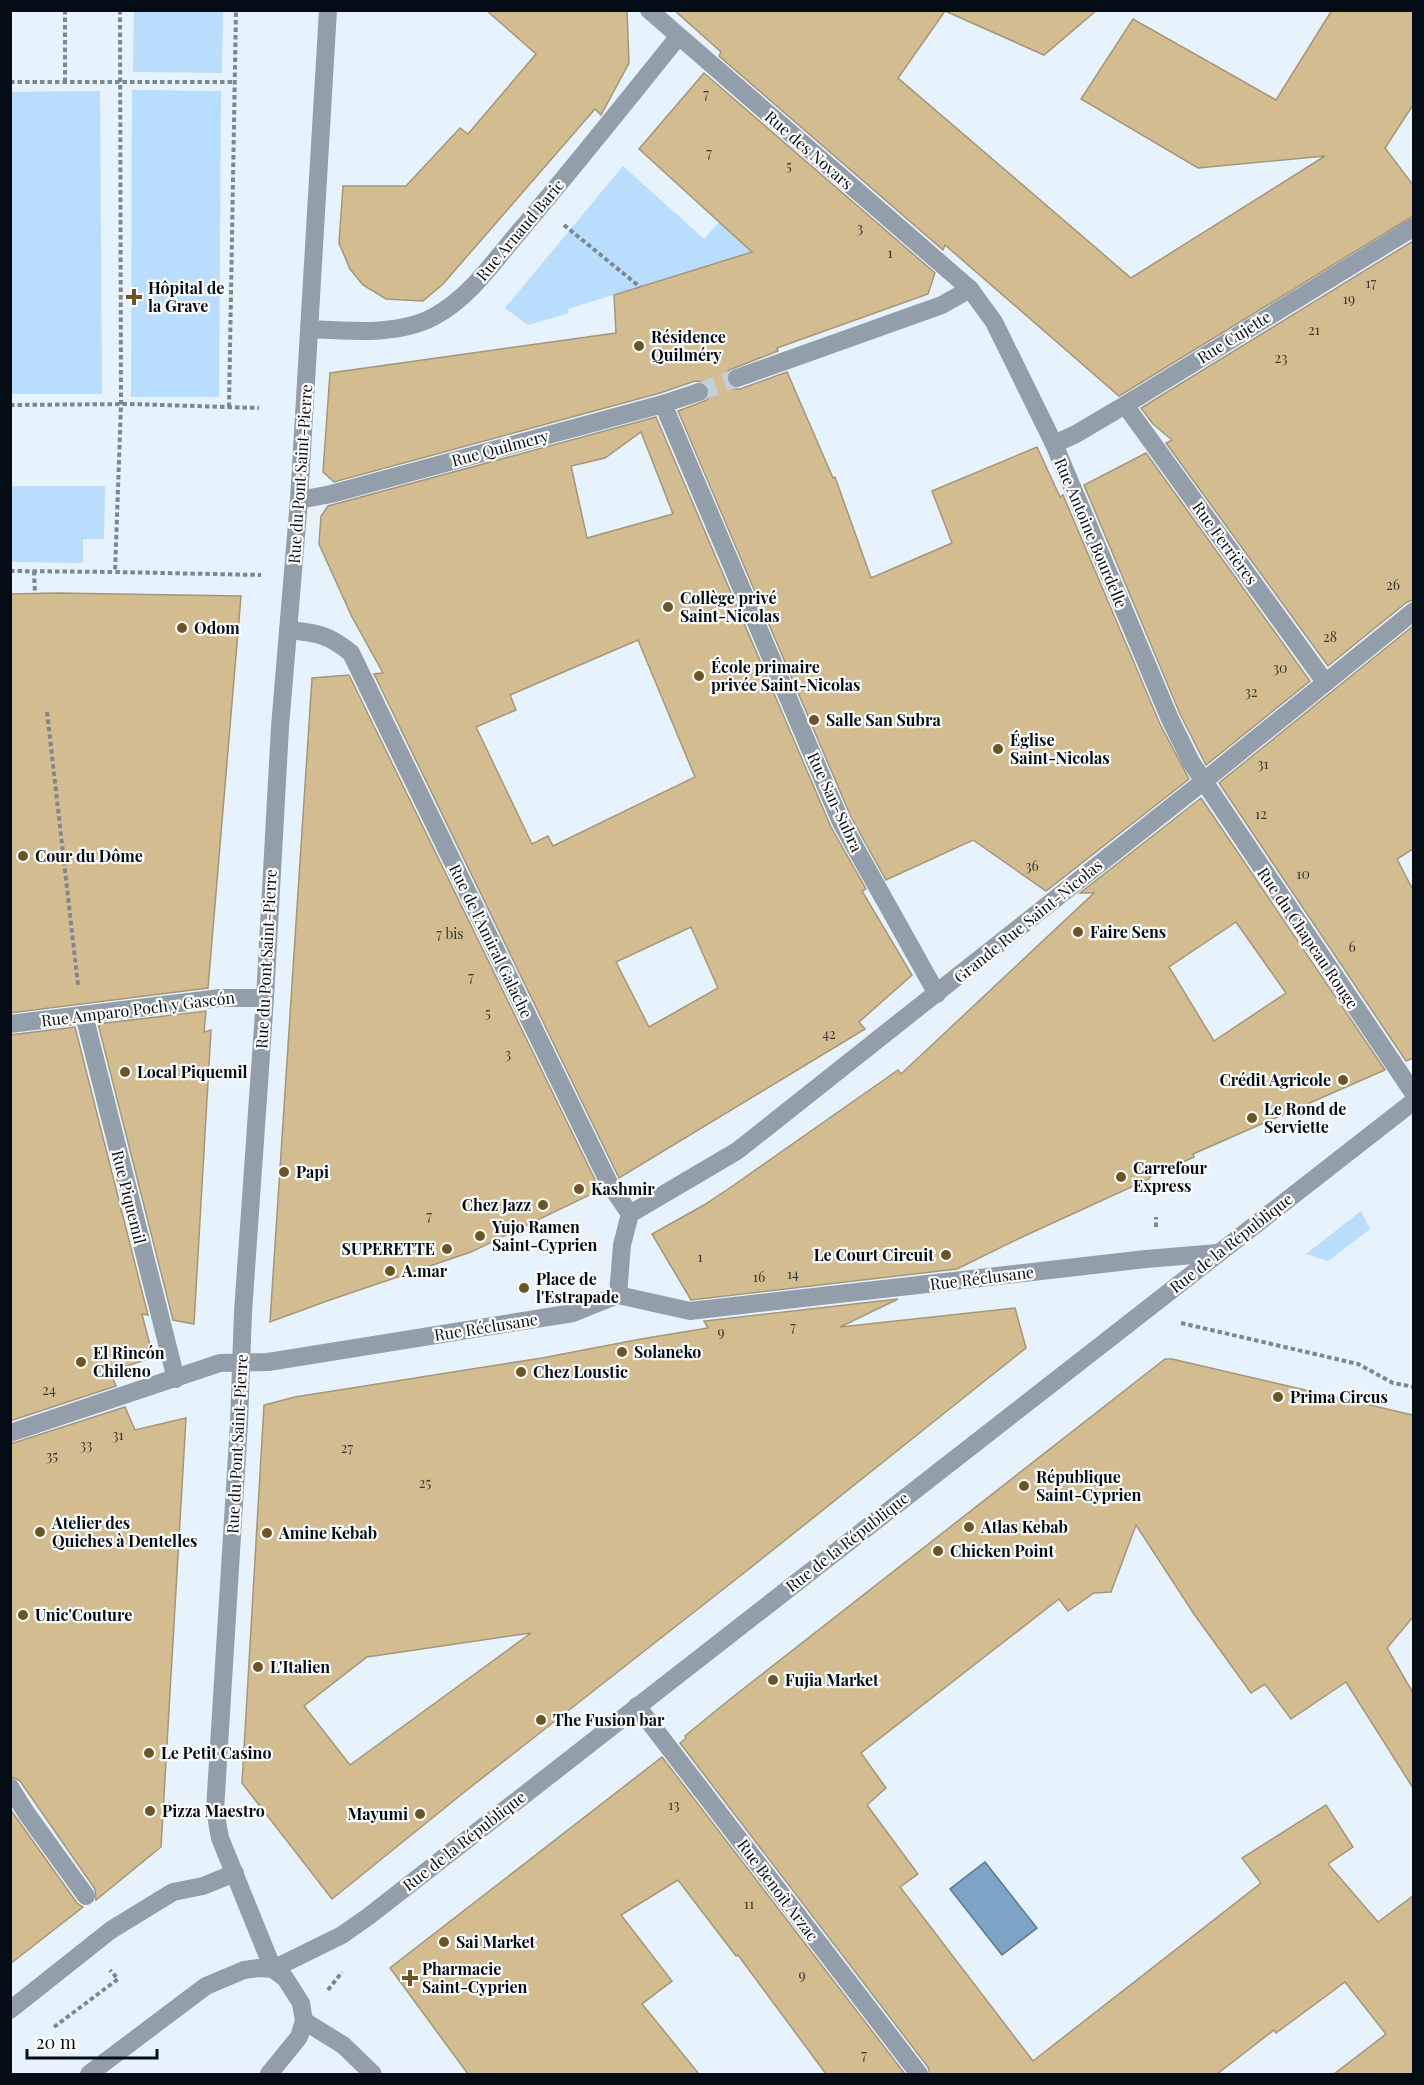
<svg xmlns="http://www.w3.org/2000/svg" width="1424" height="2085" viewBox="0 0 1424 2085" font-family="'Playfair Display',serif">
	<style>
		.green { fill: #b9ddfd }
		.water { fill: #7da4c6; stroke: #597791; stroke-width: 1.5 }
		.building { fill: #d3bc8f; stroke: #a69678; stroke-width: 1.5; fill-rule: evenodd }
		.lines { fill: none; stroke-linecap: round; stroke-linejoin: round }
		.minor-tunnel { stroke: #c4d0d9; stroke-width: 18; stroke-dasharray: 18 9; stroke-linecap: butt }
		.path { stroke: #7d8790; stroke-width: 4; stroke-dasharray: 4.5 3; stroke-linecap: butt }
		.minor { stroke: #929ea9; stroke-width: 18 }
		.poi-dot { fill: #6c5525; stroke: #fdfdfd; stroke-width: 2 }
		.labels { text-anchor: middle; stroke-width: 4.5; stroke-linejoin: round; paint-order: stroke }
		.number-label { font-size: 14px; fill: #383934 }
		.street-label { font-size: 16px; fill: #040d15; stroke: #fdfdfd }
		.poi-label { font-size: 16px; font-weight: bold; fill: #040d15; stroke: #fdfdfd; text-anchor: start }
	</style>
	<rect width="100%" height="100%" fill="#e6f2fc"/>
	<!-- green -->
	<g class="green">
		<polygon points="134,11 223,11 222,73 133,72"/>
		<polygon points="132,90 221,91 219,397 131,397"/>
		<polygon points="100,91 102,394 11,394 11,92"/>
		<polygon points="623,166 704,239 719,222 782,273 735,313 712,264 568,309 569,313 528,325 505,308"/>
		<polygon points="11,486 105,486 104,539 83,539 83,563 11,562"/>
		<polygon points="1361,1211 1370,1229 1328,1261 1306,1254"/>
	</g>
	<!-- water -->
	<polygon class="water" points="985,1862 1037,1928 1002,1955 950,1889"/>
	<!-- building -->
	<g class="building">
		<polygon points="486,10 627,10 629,63 601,115 595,109 443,284 423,301 386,299 363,285 350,269 339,243 343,186 406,186 460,128 468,134 536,54"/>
		<polygon points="674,10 1097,10 1044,55 945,11 898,78 1131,278 1325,156 1198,168 1081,99 1133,19 1276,100 1332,10 1413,10 1413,105 1385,148 1413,185 1413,216 1119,396 945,245 943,250 719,56 721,52"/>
		<polygon points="704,73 935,273 928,294 777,348 778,351 729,370 726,375 727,382 734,389 740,389 787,372 833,478 835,477 871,578 952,543 932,491 1037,447 1060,497 1063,495 1160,724 1189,779 1046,891 973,840 886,880 851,817 678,411 707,400 710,394 706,383 695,381 660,393 334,482 323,472 330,373 616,333 614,295 752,252 639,149"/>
		<polygon points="1413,241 1413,600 1407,602 1328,666 1166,443 1172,440 1153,424 1141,408"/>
		<path d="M656 417 831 827 866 889 862 891 912 975 859 1022 865 1029 619 1178 374 674 383 673 352 617 319 544 321 516 328 506ZM641 432 673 514 587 538 571 466 605 458ZM638 640 695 777 553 846 548 836 532 844 476 727 516 710 510 695ZM691 927 718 988 649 1027 616 962Z"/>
		<polygon points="1146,453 1310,681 1206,765 1180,714 1084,485"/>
		<polygon points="57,593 241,596 208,988 10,1013 10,594"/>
		<polygon points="1413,626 1413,849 1397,859 1413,890 1413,1058 1406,1061 1219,783"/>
		<polygon points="349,675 600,1190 471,1252 327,1301 270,1322 312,678"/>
		<path d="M1201 798 1385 1070 1193 1154 1194 1157 1151 1176 1149 1179 1020 1238 957 1269 691 1300 652 1234 704 1205 734 1185 898 1070 901 1074 1094 893H1080ZM1236 922 1286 993 1214 1041 1169 967Z"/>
		<polygon points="206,1011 204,1032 211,1030 194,1324 173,1320 98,1024"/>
		<polygon points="75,1027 148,1315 142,1314 153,1357 110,1372 116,1386 10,1421 10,1035"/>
		<path d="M898 1299 840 1327 1015 1308 1026 1348 749 1569 467 1790 332 1899 242 1783 264 1405 295 1397 542 1358 641 1339 708 1328 704 1321ZM531 1633 350 1765 304 1706 367 1657Z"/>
		<polygon points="1165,1359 1172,1359 1413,1415 1413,1617 1387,1648 1413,1693 1413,1788 1346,1682 1291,1719 1265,1684 1251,1693 1194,1614 1136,1525 1111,1592 1094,1593 1068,1611 1059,1599 861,1753 886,1788 867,1805 918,1874 900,1887 1033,2061 1261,1883 1242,1858 1326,1805 1353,1847 1328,1864 1378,1922 1413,1896 1413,2074 1334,2074 1386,2034 1345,1982 1276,2033 1274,2030 1217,2074 930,2074 928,2067 680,1743 686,1738 685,1736 729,1700"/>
		<polygon points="125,1407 135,1430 186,1418 161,1847 96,1900 95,1889 20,1781 10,1776 10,1444"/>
		<polygon points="662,1757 905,2074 826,2074 738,1955 736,1956 678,1880 621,1915 672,1981 642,2004 699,2074 468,2074 390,1968"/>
		<polygon points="10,1809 77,1903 83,1907 10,1964"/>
	</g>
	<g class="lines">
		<!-- minor-tunnel -->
		<polyline class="minor-tunnel" points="699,392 737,378"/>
		<!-- path -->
		<g class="path">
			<polyline points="65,10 65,82"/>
			<polyline points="120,10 121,405 115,572 261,575"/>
			<polyline points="10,82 234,82"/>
			<polyline points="564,225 640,287"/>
			<polyline points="10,405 130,404 259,408"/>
			<polyline points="229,407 236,10"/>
			<polyline points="10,571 115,572"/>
			<polyline points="34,571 35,594"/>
			<polyline points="47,712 78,985"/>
			<polyline points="1156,1227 1156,1217"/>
			<polyline points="1181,1323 1358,1364 1393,1383 1414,1387"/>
			<polyline points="328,1990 342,1972"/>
			<polyline points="54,2027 118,1979 110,1970"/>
		</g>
		<!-- minor -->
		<g class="minor">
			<polyline points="649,10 970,289 994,322 1054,444 1170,719 1191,762 1414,1094"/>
			<path d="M309 329C348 331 400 336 435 316 470 297 494 261 519 232 573 168 626 102 678 37"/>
			<polyline points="737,378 942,305 970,289"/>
			<polyline points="663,404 841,822 937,994"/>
			<polyline points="1125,405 1325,682"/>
			<polyline points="1054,444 1076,434 1125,405 1414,227"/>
			<polyline points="299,500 331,494 663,404 699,392"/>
			<path d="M288 630C317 633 328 634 351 653L610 1185 630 1214 622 1245 618 1295"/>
			<polyline points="84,1015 176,1379"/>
			<polyline points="10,1024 220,998 265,998"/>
			<polyline points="630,1214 737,1151 1204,781 1414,611"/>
			<polyline points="10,1433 220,1363 268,1362 573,1313 618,1295 690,1311 1146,1259 1218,1253"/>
			<polyline points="637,1706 919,2074"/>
			<polyline points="10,1787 27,1814 86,1896"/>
			<polyline points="273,1969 220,1838 215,1810 239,1423 243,1312 265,998 280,727 299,500 328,10"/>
			<polyline points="273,1969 342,1935 369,1916 1414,1101"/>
			<polyline points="10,2010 111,1930 173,1892 203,1886 235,1873"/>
			<polyline points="304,2021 343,2045 373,2074"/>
			<polyline points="89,2074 206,1986 244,1970 258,1968 273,1969 285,1978 301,2003 304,2021 299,2037 269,2074"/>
		</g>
	</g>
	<!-- markers -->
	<g class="poi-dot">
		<path d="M131 288h6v6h6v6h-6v6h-6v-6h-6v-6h6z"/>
		<circle cx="639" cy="346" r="6"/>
		<circle cx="668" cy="607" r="6"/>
		<circle cx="182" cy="628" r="6"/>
		<circle cx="699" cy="676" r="6"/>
		<circle cx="814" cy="720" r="6"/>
		<circle cx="998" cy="749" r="6"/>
		<circle cx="23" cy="856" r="6"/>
		<circle cx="1078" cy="932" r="6"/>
		<circle cx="125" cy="1072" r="6"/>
		<circle cx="1343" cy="1080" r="6"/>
		<circle cx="1252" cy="1118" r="6"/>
		<circle cx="284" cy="1172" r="6"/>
		<circle cx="1121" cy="1177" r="6"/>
		<circle cx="579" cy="1189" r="6"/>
		<circle cx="543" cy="1205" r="6"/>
		<circle cx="480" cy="1236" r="6"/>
		<circle cx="447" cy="1249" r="6"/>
		<circle cx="946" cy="1255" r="6"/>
		<circle cx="390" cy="1271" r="6"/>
		<circle cx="524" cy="1288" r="6"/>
		<circle cx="622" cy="1352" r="6"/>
		<circle cx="81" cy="1362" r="6"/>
		<circle cx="521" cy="1372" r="6"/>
		<circle cx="1278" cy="1397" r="6"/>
		<circle cx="1024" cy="1486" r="6"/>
		<circle cx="969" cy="1527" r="6"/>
		<circle cx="40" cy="1532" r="6"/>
		<circle cx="267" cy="1533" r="6"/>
		<circle cx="938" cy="1551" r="6"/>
		<circle cx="23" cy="1615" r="6"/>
		<circle cx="258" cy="1667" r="6"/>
		<circle cx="773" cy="1680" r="6"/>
		<circle cx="541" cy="1720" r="6"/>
		<circle cx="149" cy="1753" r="6"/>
		<circle cx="150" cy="1811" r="6"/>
		<circle cx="420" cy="1814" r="6"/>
		<circle cx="444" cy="1942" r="6"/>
		<path d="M407 1969h6v6h6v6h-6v6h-6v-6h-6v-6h6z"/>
	</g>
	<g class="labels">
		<!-- number labels -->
		<g class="number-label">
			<text x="706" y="99">7</text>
			<text x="709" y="158">7</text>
			<text x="789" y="171">5</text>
			<text x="860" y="233">3</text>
			<text x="890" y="258">1</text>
			<text x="1371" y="288">17</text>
			<text x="1349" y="304">19</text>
			<text x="1314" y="335">21</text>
			<text x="1281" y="363">23</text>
			<text x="1393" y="590">26</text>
			<text x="1330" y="642">28</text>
			<text x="1280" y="673">30</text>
			<text x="1251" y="697">32</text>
			<text x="1263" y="769">31</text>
			<text x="1261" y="819">12</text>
			<text x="1032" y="871">36</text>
			<text x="1303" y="879">10</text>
			<text x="450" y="939">7 bis</text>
			<text x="1352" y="952">6</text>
			<text x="471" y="982">7</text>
			<text x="488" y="1018">5</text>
			<text x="829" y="1039">42</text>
			<text x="508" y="1059">3</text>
			<text x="429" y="1221">7</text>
			<text x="700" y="1262">1</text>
			<text x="793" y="1279">14</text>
			<text x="759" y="1282">16</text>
			<text x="793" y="1332">7</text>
			<text x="721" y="1337">9</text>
			<text x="49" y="1395">24</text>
			<text x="118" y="1440">31</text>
			<text x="86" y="1450">33</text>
			<text x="347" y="1453">27</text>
			<text x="52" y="1461">35</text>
			<text x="425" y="1488">25</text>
			<text x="674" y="1810">13</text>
			<text x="749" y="1909">11</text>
			<text x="802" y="1980">9</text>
			<text x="864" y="2060">7</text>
		</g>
		<!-- street labels -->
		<g class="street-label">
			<text transform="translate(809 150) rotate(41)" y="6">Rue des Novars</text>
			<text transform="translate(520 230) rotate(-50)" y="6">Rue Arnaud Baric</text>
			<text transform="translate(1234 337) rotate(-32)" y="6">Rue Cujette</text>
			<text transform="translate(500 448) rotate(-15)" y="6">Rue Quilmery</text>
			<text transform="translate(300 474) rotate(-86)" y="6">Rue du Pont Saint-Pierre</text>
			<text transform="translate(1091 533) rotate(67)" y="6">Rue Antoine Bourdelle</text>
			<text transform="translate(1225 543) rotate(54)" y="6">Rue Ferrières</text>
			<text transform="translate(835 802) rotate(65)" y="6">Rue San-Subra</text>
			<text transform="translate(1028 921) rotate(-39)" y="6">Grande Rue Saint-Nicolas</text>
			<text transform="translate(1308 938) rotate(56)" y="6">Rue du Chapeau Rouge</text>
			<text transform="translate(491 941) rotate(64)" y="6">Rue de l'Amiral Galache</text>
			<text transform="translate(266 959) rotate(-87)" y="6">Rue du Pont Saint-Pierre</text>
			<text transform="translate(138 1009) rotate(-7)" y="6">Rue Amparo Poch y Gascón</text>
			<text transform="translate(129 1197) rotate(76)" y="6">Rue Piquemil</text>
			<text transform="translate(1231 1243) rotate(-38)" y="6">Rue de la République</text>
			<text transform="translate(982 1278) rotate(-7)" y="6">Rue Réclusane</text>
			<text transform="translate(486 1327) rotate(-9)" y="6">Rue Réclusane</text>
			<text transform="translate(237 1444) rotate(-87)" y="6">Rue du Pont Saint-Pierre</text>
			<text transform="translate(847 1542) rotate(-38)" y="6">Rue de la République</text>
			<text transform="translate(464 1841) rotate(-38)" y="6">Rue de la République</text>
			<text transform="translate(778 1890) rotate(53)" y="6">Rue Benoît Arzac</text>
		</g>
		<!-- poi labels -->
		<g class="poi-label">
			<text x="148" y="294">Hôpital de<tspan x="148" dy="18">la Grave</tspan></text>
			<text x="651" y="343">Résidence<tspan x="651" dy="18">Quilméry</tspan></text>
			<text x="680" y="604">Collège privé<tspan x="680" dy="18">Saint-Nicolas</tspan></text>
			<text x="194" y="634">Odom</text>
			<text x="711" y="673">École primaire<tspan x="711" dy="18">privée Saint-Nicolas</tspan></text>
			<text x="826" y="726">Salle San Subra</text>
			<text x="1010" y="746">Église<tspan x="1010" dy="18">Saint-Nicolas</tspan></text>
			<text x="35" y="862">Cour du Dôme</text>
			<text x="1090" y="938">Faire Sens</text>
			<text x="137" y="1078">Local Piquemil</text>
			<text x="1331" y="1086" text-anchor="end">Crédit Agricole</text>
			<text x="1264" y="1115">Le Rond de<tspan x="1264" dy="18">Serviette</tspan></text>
			<text x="1133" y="1174">Carrefour<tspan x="1133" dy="18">Express</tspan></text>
			<text x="296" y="1178">Papi</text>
			<text x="591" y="1195">Kashmir</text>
			<text x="531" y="1211" text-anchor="end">Chez Jazz</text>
			<text x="492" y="1233">Yujo Ramen<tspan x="492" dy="18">Saint-Cyprien</tspan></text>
			<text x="435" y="1255" text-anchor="end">SUPERETTE</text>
			<text x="934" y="1261" text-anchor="end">Le Court Circuit</text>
			<text x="402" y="1277">A.mar</text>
			<text x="536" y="1285">Place de<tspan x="536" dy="18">l'Estrapade</tspan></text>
			<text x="634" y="1358">Solaneko</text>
			<text x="93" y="1359">El Rincón<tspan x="93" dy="18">Chileno</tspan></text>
			<text x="533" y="1378">Chez Loustic</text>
			<text x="1290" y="1403">Prima Circus</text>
			<text x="1036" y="1483">République<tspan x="1036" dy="18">Saint-Cyprien</tspan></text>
			<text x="52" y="1529">Atelier des<tspan x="52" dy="18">Quiches à Dentelles</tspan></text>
			<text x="981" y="1533">Atlas Kebab</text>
			<text x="279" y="1539">Amine Kebab</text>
			<text x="950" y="1557">Chicken Point</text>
			<text x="35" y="1621">Unic'Couture</text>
			<text x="270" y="1673">L'Italien</text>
			<text x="785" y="1686">Fujia Market</text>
			<text x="553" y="1726">The Fusion bar</text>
			<text x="161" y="1759">Le Petit Casino</text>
			<text x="162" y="1817">Pizza Maestro</text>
			<text x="408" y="1820" text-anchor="end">Mayumi</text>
			<text x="456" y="1948">Sai Market</text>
			<text x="422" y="1975">Pharmacie<tspan x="422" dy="18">Saint-Cyprien</tspan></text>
		</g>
	</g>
	<!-- border -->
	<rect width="1424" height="2085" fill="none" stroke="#040d15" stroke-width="24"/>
	<!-- scale -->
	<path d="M27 2049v9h130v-9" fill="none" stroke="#040d15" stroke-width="3"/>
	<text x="36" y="2049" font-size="18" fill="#040d15" stroke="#fdfdfd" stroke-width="4.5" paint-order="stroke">20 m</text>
</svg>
